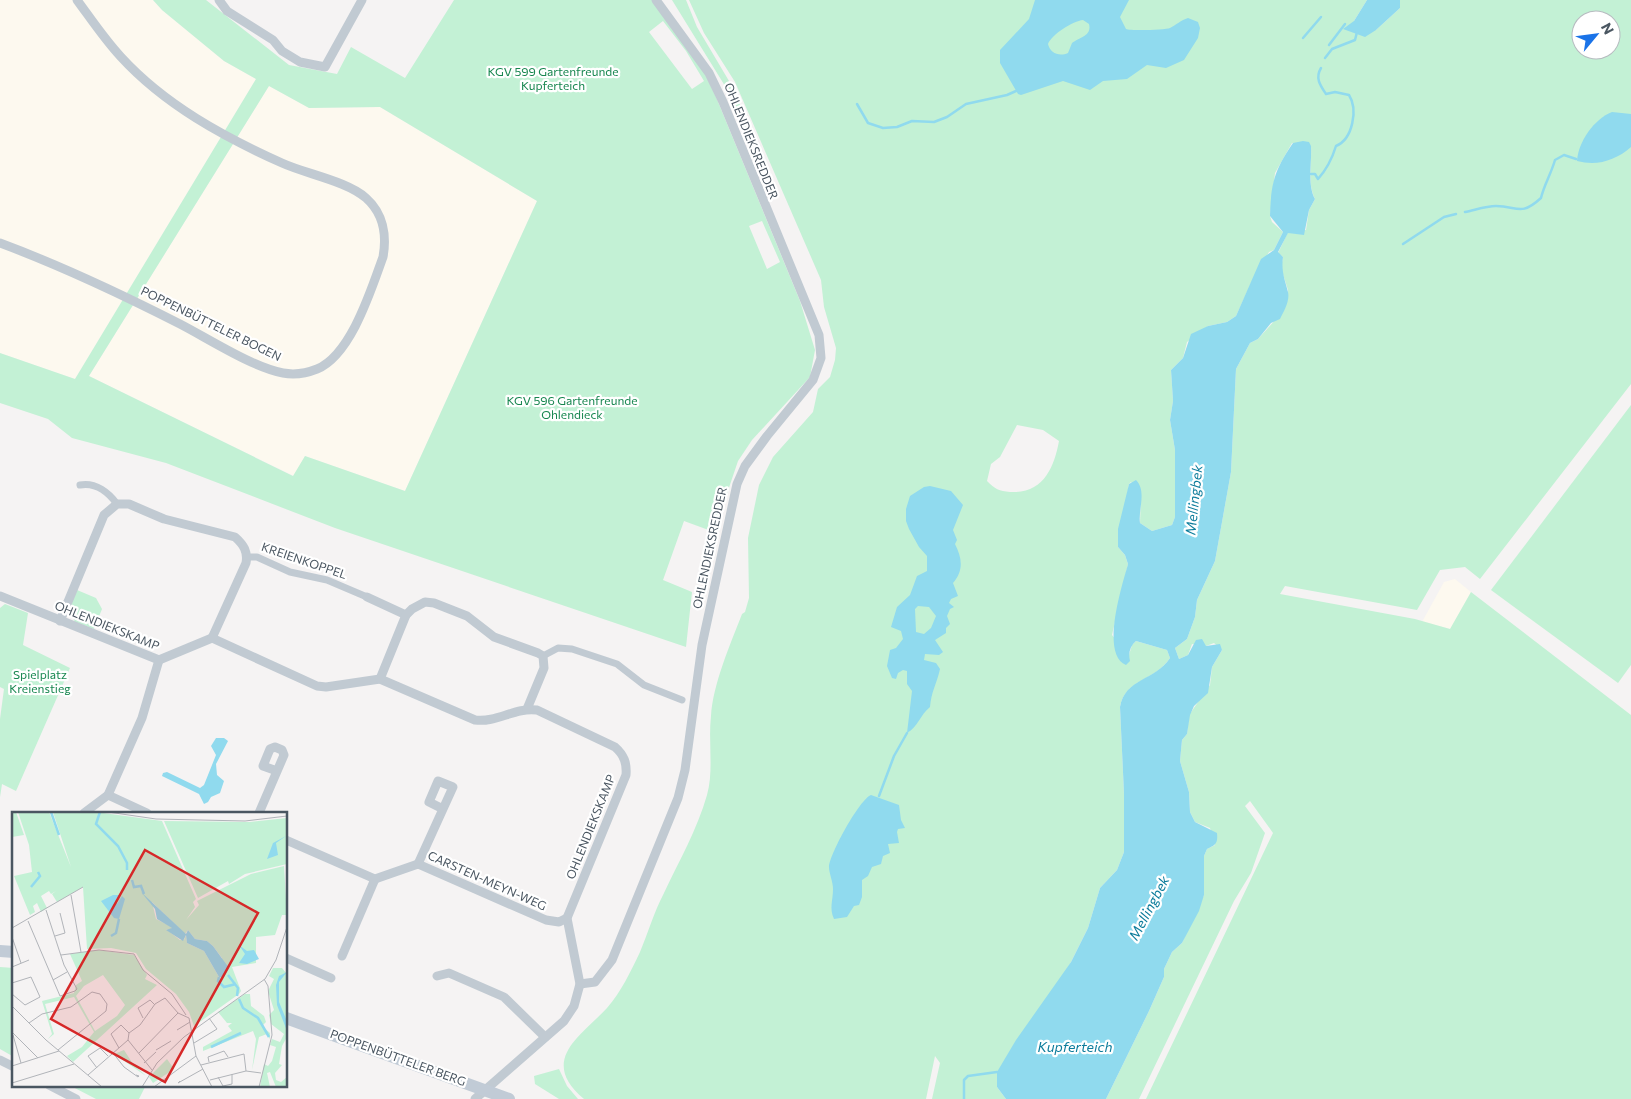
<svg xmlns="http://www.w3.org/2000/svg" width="1631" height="1099" viewBox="0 0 1631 1099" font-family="Commissioner,sans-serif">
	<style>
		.commercial { fill: #fdf9ef }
		.green { fill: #c3f1d5; fill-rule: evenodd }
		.water { fill: #90daee; fill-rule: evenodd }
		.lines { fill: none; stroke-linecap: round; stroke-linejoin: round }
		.stream { stroke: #90daee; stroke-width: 2.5 }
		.pedestrian { stroke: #c1cad2; stroke-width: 7 }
		.minor { stroke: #c1cad2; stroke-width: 9 }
		.secondary { stroke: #c1cbd6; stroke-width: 12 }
		.labels { text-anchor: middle; stroke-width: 4.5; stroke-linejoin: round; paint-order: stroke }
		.park-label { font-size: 12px; fill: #17864f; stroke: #fff }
		.street-label { font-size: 12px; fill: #4a5661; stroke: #fff }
		.water-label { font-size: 14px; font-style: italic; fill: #0c7c9b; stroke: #fff }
		.inset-river { fill: none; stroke: #90daee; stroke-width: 2.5 }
		.inset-road { fill: none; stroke: #b1b4b9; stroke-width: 1 }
		.view { fill: #d62828; fill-opacity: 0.15; stroke: #d62828; stroke-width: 2.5 }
		.inset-edge { fill: none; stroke: #4a5661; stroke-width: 2.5 }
	</style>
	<rect width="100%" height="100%" fill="#f5f3f3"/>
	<!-- commercial -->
	<g class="commercial">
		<polygon points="0,0 153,0 162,10 224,61 256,79 75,379 0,353"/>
		<polygon points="269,86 309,108 380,107 537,201 405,491 305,456 294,476 89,376"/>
		<polygon points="1455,579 1471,592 1451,629 1422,622 1444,582"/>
	</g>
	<!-- green -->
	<g class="green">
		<path d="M153 0H206L289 65 337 74 351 47 405 78 454 0H652L700 63 716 97 800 301 815 350 810 377 752 440 738 461 714 532 684 521 663 580 692 592 686 647 335 528 166 463 72 438 48 419 0 403V353L75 379 256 79 224 61 162 10ZM663 21 686 51 704 81 692 89 649 32ZM269 86 309 108 380 107 537 201 405 491 305 456 293 476 89 376ZM762 221 780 262 767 269 749 226Z"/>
		<polygon points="672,0 686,0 697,27 729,81 727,84 725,86"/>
		<path d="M689 0H1367L1354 21 1376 30 1400 8V0H1631V384L1480 579 1465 567 1440 570 1417 610 1285 586 1280 594 1415 619 1450 629 1471 592 1631 715V1099H1146L1273 833 1250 801 1245 806 1265 833 1251 873 1234 901 1139 1099H1106L1149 1011 1164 977V969L1172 952 1182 943 1204 895V856L1207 849 1215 845 1210 828 1195 822 1190 812 1189 792 1180 761 1182 740 1187 734 1189 715 1210 685 1212 667 1222 650 1214 643 1206 646 1192 644 1188 655 1179 659 1175 648 1187 639 1195 617 1197 600 1215 561 1231 472 1236 369 1250 343 1258 339 1276 319 1288 299V290L1281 268 1283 257 1278 253 1288 232 1306 230 1309 210 1315 199C1307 183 1312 164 1311 146L1292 143 1275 173 1270 216 1272 222 1283 232 1274 250 1269 252 1251 283 1236 316 1227 322 1208 326 1187 342 1183 358 1171 370 1173 401 1170 420 1175 450V517L1172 525 1152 531 1140 523 1141 493 1131 482 1129 484 1118 547 1125 555 1128 564 1112 635 1129 655 1132 645 1136 641 1167 650 1170 658C1155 681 1125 679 1120 707L1124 794V852L1117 870 1100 888 1088 928 1071 962 997 1087 1006 1099H932L940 1063 935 1056 926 1099H584C538 1060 581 1036 607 1008 621 992 631 971 640 952 648 933 654 912 664 893 679 861 697 830 707 795 714 770 708 742 711 716 713 684 730 645 742 614L745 612 749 598 748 538 759 485 773 457 813 412 818 389 830 377 835 360 836 348 824 307 821 280 735 82 704 33ZM1581 20H1611V50H1581ZM1017 425 1043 430 1059 441C1054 468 1043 494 1010 492 999 491 995 489 987 481L991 464 1000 457Z"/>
		<polygon points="731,87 735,93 761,154 750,140 726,88"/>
		<polygon points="1631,405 1631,665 1618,683 1491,590"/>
		<polygon points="77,590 96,598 102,609 94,629 75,622 69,609"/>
		<polygon points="5,604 28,613 23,645 70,668 16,791 2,784 0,797 0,719 4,689 0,687 0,608"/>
		<polygon points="0,967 14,968 14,1057 0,1049"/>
		<polygon points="559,1069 567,1086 578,1099 559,1099 535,1084 534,1076"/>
		<polygon points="69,1085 146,1085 139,1099 96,1099"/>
	</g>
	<!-- water -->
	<g class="water">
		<path d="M1035 0H1129L1120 17 1126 29C1130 31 1166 30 1170 28 1176 25 1181 20 1188 18L1198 22 1200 28 1198 38 1184 60 1166 68 1147 65 1127 79 1103 81 1090 90 1063 81 1021 95 1018 94 1000 63V50L1029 19ZM1083 20 1089 24C1092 36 1080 37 1072 43L1068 53C1059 57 1050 53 1048 44 1052 34 1073 21 1083 20Z"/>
		<polygon points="1367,0 1400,0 1400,8 1376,30 1365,37 1343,29 1354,21"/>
		<path d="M1612 112 1631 114V147C1615 161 1597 166 1577 161 1578 142 1594 119 1612 112Z"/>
		<path d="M1303 141 1309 142 1311 146C1312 164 1307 184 1315 199L1309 210 1304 235 1288 233 1278 252 1283 257C1281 271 1285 280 1288 292 1290 301 1284 311 1280 319L1271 323 1258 339 1250 343 1236 369 1231 472 1215 561 1197 600 1195 617 1187 639 1175 648 1179 659 1188 655 1196 640 1202 639 1206 646 1220 644 1222 650 1212 667 1208 693 1194 706 1190 715 1187 734 1182 740 1180 761 1189 792 1190 812 1195 822 1217 833C1218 843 1216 845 1207 849L1204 856V895L1199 911 1182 943 1172 952 1164 969V977L1149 1011 1106 1099H1006L997 1087V1072L1016 1040 1071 962 1088 928 1100 888 1117 870 1124 852V794L1120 707C1125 678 1155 681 1170 658L1167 650 1136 641C1130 646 1128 653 1130 661L1126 665C1100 654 1122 586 1128 564L1125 555 1118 547V529L1129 484 1136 480C1147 491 1138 510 1140 523L1152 531 1172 525 1175 517V450L1170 420 1173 401 1171 370 1183 358 1191 334 1208 326 1227 322 1236 316 1261 259 1274 250 1283 232 1270 216C1271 183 1274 171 1293 143Z"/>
		<path d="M930 486 951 491 963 505 953 530 957 540 955 544C962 558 964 570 953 583L958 596 951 599 949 603 954 607 950 609 947 616 950 624 946 628V633L935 640 943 652 939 655 925 654 924 660 936 663 940 669C937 683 931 692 930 707 920 715 918 727 907 733L912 691 907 684V671L903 670 898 673 896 679 892 678 887 666 890 650 896 648 903 639 901 631 891 627 897 607 910 595 917 576 927 571V556L919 547 909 529 906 521V509L910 496 924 487ZM918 606 929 607 936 616 931 628 924 634 916 632 915 609Z"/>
		<polygon points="216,738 224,738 228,741 216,764 217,775 224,781 220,793 211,797 208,802 204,804 199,794 162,776 163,773 167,772 200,788 204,785 216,755 211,746"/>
		<path d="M871 795 899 805 901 820 905 828 898 829 897 832 899 843 888 844 890 853 883 856 881 864 872 867 868 876 862 880V897L859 905 854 906 847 917 834 919C829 908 833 901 833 889 833 882 829 873 829 867 830 853 860 799 871 795Z"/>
	</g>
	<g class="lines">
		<!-- stream -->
		<g class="stream">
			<polyline points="1303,38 1321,17"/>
			<polyline points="1329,45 1345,24"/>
			<polyline points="1325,58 1332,49 1355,40 1357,32"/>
			<polyline points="857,104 868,123 883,128 897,127 912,121 934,122 947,117 966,104 1007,95 1016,91"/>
			<path d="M1311 174H1315L1318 179C1327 169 1332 159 1336 146 1353 139 1358 109 1349 95L1335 92 1326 94C1320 85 1315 78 1321 68"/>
			<path d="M1465 212C1475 210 1486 206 1496 206 1518 206 1520 217 1541 198 1544 185 1551 174 1555 160L1564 155 1576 159"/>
			<polyline points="1403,244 1444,217 1456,214"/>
			<polyline points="879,796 894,756 907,733"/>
			<polyline points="964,1099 964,1080 968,1076 997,1072"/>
		</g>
		<!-- pedestrian -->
		<g class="pedestrian">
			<path d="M80 485C96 482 109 493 117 504"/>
			<polyline points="247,557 257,557 290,572 327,580 367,597"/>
			<polyline points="543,656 558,648 572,649 617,664 644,685 682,700"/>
		</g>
		<!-- minor -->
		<g class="minor">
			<polyline points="219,0 227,11 273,40 282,51 300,62 325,67 362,0"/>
			<path d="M0 243C62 266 121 294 180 324 209 339 252 367 283 373 294 375 307 373 317 369 351 355 371 290 383 257 387 235 383 213 366 198 347 181 306 174 282 163 224 137 165 105 121 57 105 40 91 19 77 0"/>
			<path d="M0 596 159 660 212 638 317 686 326 687 380 679 475 720C497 723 515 707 537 710L615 747C624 755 627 763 626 775L567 918 580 984 574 1006 564 1021 475 1099"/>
			<polyline points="367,597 406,615"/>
			<path d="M60 621 104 515 117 504H129L164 519 235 537C244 545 248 552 246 563L212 638"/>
			<polyline points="380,679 406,615 412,609 425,602 434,603 467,616 494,637 538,653 543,656 544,668 527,709"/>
			<polyline points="108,795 147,813"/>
			<polyline points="84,813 108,795 142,718 159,660"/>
			<polyline points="259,813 284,755 282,750 275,747 270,749 263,766 277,771"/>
			<polyline points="286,840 375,879 418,864 546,920 559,922 567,918"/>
			<polyline points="418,864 453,787 438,781 429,802 443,809"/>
			<polyline points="342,956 375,879"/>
			<polyline points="286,958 331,978"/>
			<polyline points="437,976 449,973 504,997 545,1037"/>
			<polyline points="580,984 595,982 612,960 678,798 685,770 702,645 737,484 745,466 767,436 813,380 821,358 819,335 723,102 709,73 656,0"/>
			<polyline points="0,1060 14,1067"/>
			<polyline points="49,1085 76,1099"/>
		</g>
		<!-- secondary -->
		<g class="secondary">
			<polyline points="0,951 14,952"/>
			<polyline points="286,1018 509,1099"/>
		</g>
	</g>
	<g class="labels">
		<!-- park labels -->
		<g class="park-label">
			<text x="553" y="76">KGV 599 Gartenfreunde<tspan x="553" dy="14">Kupferteich</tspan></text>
			<text x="572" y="405">KGV 596 Gartenfreunde<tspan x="572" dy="14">Ohlendieck</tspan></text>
			<text x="40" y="679">Spielplatz<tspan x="40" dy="14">Kreienstieg</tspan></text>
		</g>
		<!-- street labels -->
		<g class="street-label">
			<text transform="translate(751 141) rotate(68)" y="4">OHLENDIEKSREDDER</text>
			<text transform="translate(211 324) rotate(26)" y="4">POPPENBÜTTELER BOGEN</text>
			<text transform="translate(710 548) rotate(-78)" y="4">OHLENDIEKSREDDER</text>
			<text transform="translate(304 561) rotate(19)" y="4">KREIENKOPPEL</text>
			<text transform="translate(107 626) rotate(22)" y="4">OHLENDIEKSKAMP</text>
			<text transform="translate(591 827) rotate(-68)" y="4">OHLENDIEKSKAMP</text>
			<text transform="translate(487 881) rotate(24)" y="4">CARSTEN-MEYN-WEG</text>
			<text transform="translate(398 1058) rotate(20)" y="4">POPPENBÜTTELER BERG</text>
		</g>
		<!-- water labels -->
		<g class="water-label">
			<text transform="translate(1194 500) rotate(-84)" y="5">Mellingbek</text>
			<text transform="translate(1149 908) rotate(-62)" y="5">Mellingbek</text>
			<text x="1075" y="1052">Kupferteich</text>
		</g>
	</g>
	<!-- overview -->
	<g transform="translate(12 812)">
		<rect width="275" height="275" fill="#f5f3f3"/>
		<path d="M0 0H4L12 23 0 25ZM6 0H37L59 55 41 0H84L150 9 184 87 181 90 183 95 174 108 187 93 185 89 239 62 272 54 275 103H270L263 123 244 125V151L220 155 229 179 227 182 182 214 177 200 164 182 134 157 124 141 99 136 75 137 71 75 45 90 40 82 44 79 39 82 37 79 29 84 35 96 29 100 25 91 21 94 23 100 18 103 2 64 20 60 17 33ZM140 90 173 122 176 118 183 127 195 129 201 134 210 146 212 165H207L192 139 175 131 174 123 172 128H168L154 117 159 119 160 115 144 107ZM275 6V52L233 62 217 72 216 69 186 86 152 9 238 10ZM86 138 122 143 135 163 133 167 145 173 61 250 55 244 70 235 82 220 62 185 33 192 42 222 36 227 40 222 30 189 62 181 64 173 70 169 58 142ZM91 163 113 193 105 204 83 219 64 184 72 174ZM261 156H270L275 162V225L270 234 267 252 270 253 263 261 264 268 269 270 275 265V275H264L258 260 255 261 258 275H248L252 252 256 254 260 249 264 235 258 233 260 227 268 230 272 222 259 212 257 203 262 198 256 179 262 167 257 164ZM233 182H238L239 194 252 204 254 210 250 214 258 221V227L255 222 247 225 240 258 244 227 241 219 191 239V235L220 219 216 214 220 211H215L206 200ZM112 238 121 252 134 264 102 242ZM155 247 162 257 141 271 137 265Z" fill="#c3f1d5" fill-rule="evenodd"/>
		<path d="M274 24 264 31 266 43 255 47 261 31ZM129 80 174 122 176 118 183 127 195 129 201 134 217 156 212 165H207L192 139 175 131 174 123 171 129 154 118 160 116 145 107 143 97ZM101 83H109L104 87 105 92 110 84 113 87 107 107 102 106 89 89ZM227 133 235 139 242 138 247 147 235 152 227 151 233 142ZM275 160 267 170V190L274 207 275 219 265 193 264 173 267 164Z" fill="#90daee"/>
		<path class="inset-river" d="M39 0 47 23M88 0 84 12 106 34 115 51V58M120 68 122 75 129 74 132 82M19 75 28 64 26 60M99 124 104 121 107 107M216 163 226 176 225 184M207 165 206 169 212 175 224 172M227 187 231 196 246 206 257 225M199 235 229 221"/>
		<path class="inset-road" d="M96 0 144 7 233 9 275 4M59 83 69 140M16 109 48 184 63 179 65 177 52 153 34 98M0 116 71 75M43 124 53 121 48 101M0 125 9 151M49 143 87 138 122 142 131 158 160 182 174 203M0 155 17 148M41 168 55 160M0 171 19 165 28 185 13 193 0 182M0 194 34 228 90 275M131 206 126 196 138 188 143 193M17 211 30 202 59 195 80 180 88 182 95 192 94 199 46 238M165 218 178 210M0 220 26 246M1 223 9 251M116 228 140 258M182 231 205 217 197 206M107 236 99 222 109 213 117 221M144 238 159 229M101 241 112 255 126 265 127 264 124 263M127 241 166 201M197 250 196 245 212 239 216 245M132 251 144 240M189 253 232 242 234 259M0 254 47 239M85 256 76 244 88 236 96 244M76 263 116 228 117 221 128 213 143 192 153 186 166 201 177 206 184 244 200 275M206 265 211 274 220 272V262M198 268 234 259 249 261M168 269 166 271 191 257M0 271 62 252M130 275 145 251 172 225 253 167 264 148 275 115M142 275 184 244M247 275 260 223 256 174 252 167"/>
		<path class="view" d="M133 38 246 101 153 270 39 207Z"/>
		<rect width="275" height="275" class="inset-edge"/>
	</g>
	<!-- north arrow -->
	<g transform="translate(1596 35) rotate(61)"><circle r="24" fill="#ffffff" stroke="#b7bbc0"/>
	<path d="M0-4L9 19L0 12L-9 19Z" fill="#1a73e8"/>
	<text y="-8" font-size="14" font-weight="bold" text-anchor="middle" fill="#4a5661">N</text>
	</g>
</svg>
